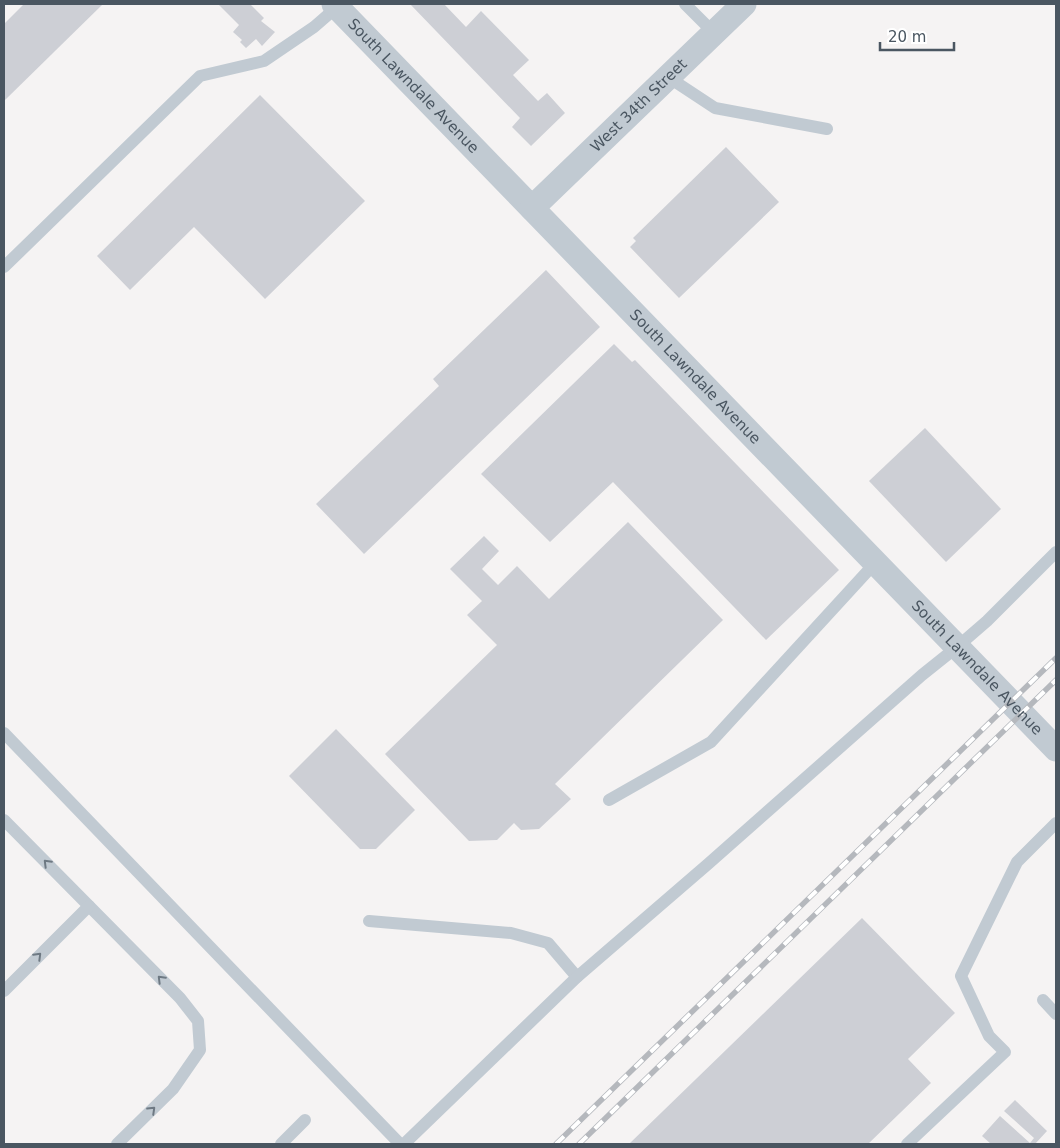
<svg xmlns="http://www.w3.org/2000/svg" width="1060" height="1148" viewBox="0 0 1060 1148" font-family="'DejaVu Sans',sans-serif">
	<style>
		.building { fill: #cdcfd5 }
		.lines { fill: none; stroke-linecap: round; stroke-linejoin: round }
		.lane { stroke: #c1cad2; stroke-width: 12 }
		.street { stroke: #c1cad2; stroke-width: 25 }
		.rail-casing { stroke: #b5b8bd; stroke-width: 5.5 }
		.rail { stroke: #fff; stroke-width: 4; stroke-dasharray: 11; stroke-linecap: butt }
		.oneway { stroke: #6e7983 }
		.labels { text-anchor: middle; stroke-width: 4; stroke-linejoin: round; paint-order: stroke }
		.street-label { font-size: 15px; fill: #4a5661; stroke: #fff }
	</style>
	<rect width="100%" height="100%" fill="#f5f3f3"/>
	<!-- building -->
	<g class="building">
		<polygon points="24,4 103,4 4,101 4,24"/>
		<polygon points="218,4 250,4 264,18 261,21 275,32 262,46 256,39 246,48 240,42 242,40 233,32 239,25"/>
		<polygon points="410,4 444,4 466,27 481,11 529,60 513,75 538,101 547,93 565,113 531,146 512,127 520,118"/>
		<polygon points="260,95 365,201 265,299 194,227 130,290 97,256"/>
		<polygon points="726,147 779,202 679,298 630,247 636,241 633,238"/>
		<polygon points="546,270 600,327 364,554 316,504 439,386 433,379"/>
		<polygon points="614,344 632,362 635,360 839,570 766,640 613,482 550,542 481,474"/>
		<polygon points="925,428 1001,509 946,562 869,481"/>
		<polygon points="628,522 723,620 555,784 571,799 539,829 521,830 514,823 497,840 469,841 385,754 497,645 467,615 482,601 450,569 484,536 499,551 482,569 498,585 517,566 549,599"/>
		<polygon points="336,729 415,810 376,849 360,849 289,776"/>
		<polygon points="862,918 955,1013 908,1059 931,1083 868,1144 629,1144"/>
		<polygon points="1015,1100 1047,1131 1035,1144 991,1144 982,1136 1000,1116 1030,1143 1034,1138 1004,1111"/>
	</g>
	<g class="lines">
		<!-- lane -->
		<g class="lane">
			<polyline points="685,4 714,33"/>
			<polyline points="668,77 715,108 827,129"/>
			<polyline points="4,267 200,76 264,61 314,27 337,7"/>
			<polyline points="4,733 400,1144"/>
			<polyline points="609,800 711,742 876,562"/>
			<polyline points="4,820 180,998 198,1021 200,1050 173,1089 117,1144"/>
			<polyline points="369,921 511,933 548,943 577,977"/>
			<polyline points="4,991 89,906"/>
			<polyline points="1043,1000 1056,1014"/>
			<polyline points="281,1144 305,1120"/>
			<polyline points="404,1144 577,977 708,864 922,675 957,647 987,621 1056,552"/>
			<polyline points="907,1144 1005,1052 989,1036 961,976 1017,862 1056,823"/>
		</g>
		<!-- street -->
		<g class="street">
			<path id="s1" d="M334 4 1056 749"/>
			<path id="s2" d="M532 208 744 4"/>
		</g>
		<!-- rail casing -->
		<g class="rail-casing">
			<g id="rail">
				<polyline points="556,1144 1056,658"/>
				<polyline points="579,1144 1056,680"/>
			</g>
		</g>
		<!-- rail -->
		<use href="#rail" class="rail"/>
	</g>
	<!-- one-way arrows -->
	<defs><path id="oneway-chevron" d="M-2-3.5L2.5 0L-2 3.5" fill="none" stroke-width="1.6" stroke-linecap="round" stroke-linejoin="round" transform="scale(1.25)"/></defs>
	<g class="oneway">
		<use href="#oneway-chevron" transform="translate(47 863) rotate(-135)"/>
		<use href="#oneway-chevron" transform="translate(38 956) rotate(-45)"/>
		<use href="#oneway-chevron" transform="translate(161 979) rotate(-135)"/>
		<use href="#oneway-chevron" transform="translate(152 1110) rotate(-44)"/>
	</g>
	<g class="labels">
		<!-- street labels -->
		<g class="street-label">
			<text dy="5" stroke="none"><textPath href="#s1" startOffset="114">South Lawndale Avenue</textPath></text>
			<text dy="5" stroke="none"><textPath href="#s2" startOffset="148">West 34th Street</textPath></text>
			<text dy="5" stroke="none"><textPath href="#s1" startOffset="519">South Lawndale Avenue</textPath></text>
			<text dy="5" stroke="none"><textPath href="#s1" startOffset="924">South Lawndale Avenue</textPath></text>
		</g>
	</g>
	<!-- border -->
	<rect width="1060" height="1148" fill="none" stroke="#4a5661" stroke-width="10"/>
	<!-- scale -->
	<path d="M880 42v8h74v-8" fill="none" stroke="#4a5661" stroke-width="2.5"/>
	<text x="888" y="42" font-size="15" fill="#4a5661" stroke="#ffffff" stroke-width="4" paint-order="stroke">20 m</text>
</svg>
